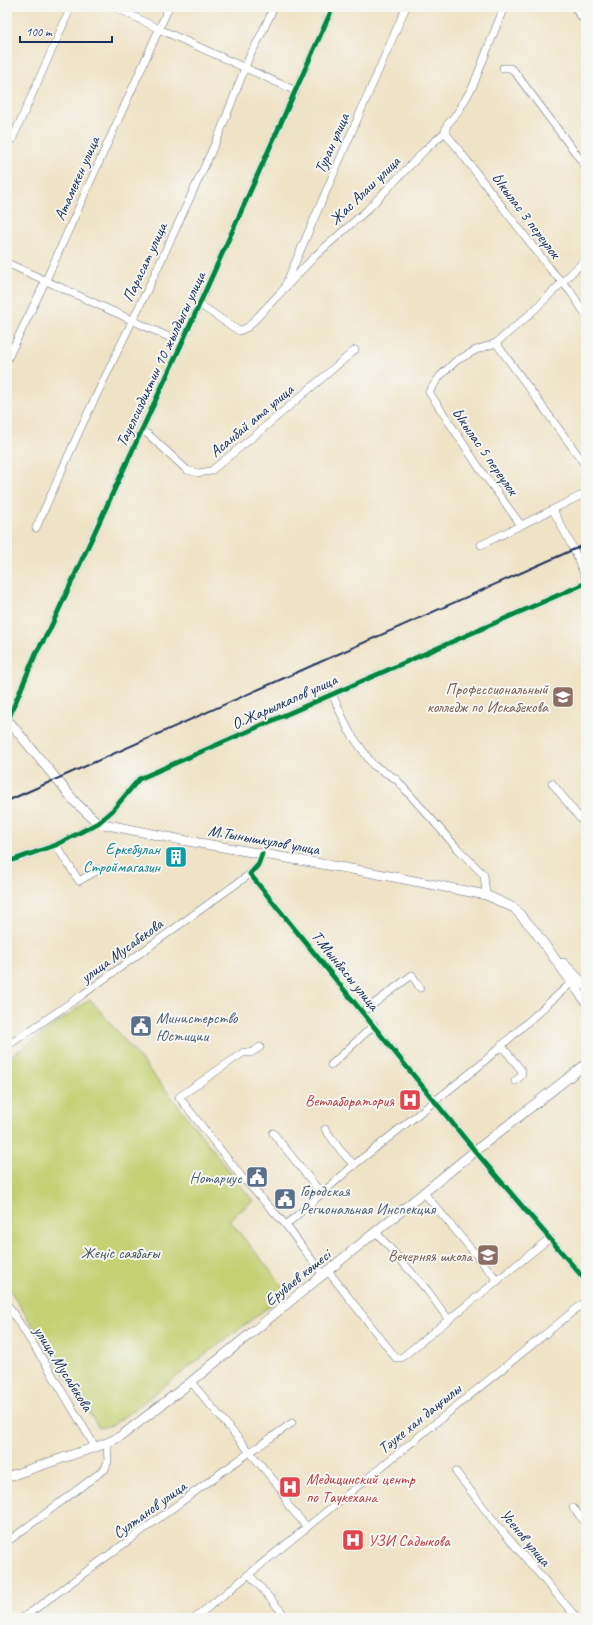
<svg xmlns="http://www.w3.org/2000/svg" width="593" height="1625" viewBox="0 0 593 1625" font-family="Caveat,sans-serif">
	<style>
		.green { fill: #c4d072; stroke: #708068 }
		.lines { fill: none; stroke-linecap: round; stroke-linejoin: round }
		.minor-casing { stroke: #656e82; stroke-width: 8 }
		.major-casing { stroke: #656e82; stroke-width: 10 }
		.minor { stroke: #fff; stroke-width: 7 }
		.major { stroke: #fff; stroke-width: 9 }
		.rail { stroke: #1b2f5e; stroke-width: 2 }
		.cycleway-casing { stroke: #f6f6f2; stroke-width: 8 }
		.cycleway { stroke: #00873e; stroke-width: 5 }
		.labels { text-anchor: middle; stroke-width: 4; stroke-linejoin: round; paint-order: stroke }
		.street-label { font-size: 16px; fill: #1b2f5e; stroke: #f6f6f2 }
		.education-label { font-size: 16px; fill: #785e54; stroke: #f6f6f2; text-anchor: end }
		.culture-label { font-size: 16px; fill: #0d838f; stroke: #f6f6f2; text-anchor: end }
		.service-label { font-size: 16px; fill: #4e5e75; stroke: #f6f6f2; text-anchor: start }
		.health-label { font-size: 16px; fill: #be3a42; stroke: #f6f6f2; text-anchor: start }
		.park-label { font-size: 16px; fill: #455763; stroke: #f6f6f2 }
	</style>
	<rect width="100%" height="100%" fill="#f6f6f2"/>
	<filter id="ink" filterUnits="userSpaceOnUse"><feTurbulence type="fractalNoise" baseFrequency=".025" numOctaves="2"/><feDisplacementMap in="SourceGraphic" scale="8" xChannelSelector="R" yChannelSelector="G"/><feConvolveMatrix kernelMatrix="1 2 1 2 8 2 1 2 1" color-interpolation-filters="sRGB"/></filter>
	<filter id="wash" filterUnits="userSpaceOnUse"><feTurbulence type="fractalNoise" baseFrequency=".012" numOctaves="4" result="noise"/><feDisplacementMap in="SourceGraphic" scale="16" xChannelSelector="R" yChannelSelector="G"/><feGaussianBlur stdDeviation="0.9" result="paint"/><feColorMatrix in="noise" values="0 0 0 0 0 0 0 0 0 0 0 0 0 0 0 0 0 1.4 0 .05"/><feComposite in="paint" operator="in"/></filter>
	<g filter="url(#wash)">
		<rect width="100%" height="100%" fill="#efe3c6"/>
		<!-- green -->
		<polygon class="green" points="90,999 166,1090 253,1201 229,1220 288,1292 113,1425 99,1428 7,1286 7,1059"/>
	</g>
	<g filter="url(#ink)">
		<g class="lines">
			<!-- minor casing -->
			<g class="minor-casing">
				<g id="minor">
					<polyline points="115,7 159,29 296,91"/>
					<polyline points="574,7 586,23"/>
					<polyline points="503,68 510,68 514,71 586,167"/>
					<polyline points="445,132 551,270 570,291 586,315"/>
					<polyline points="7,151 71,7"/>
					<polyline points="7,263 182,343"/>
					<polyline points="285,286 406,7"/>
					<polyline points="199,304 239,331 248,327 315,256 367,210 425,150 445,132 447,125 458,112 473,86 504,7"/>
					<polyline points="496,343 586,466"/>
					<polyline points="7,360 46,280 169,7"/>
					<polyline points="142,431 149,435 187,470 198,473 211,471 259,432 355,350"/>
					<polyline points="553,510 574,550 586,579"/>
					<polyline points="521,525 480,469 429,392 440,376 456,361 476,350 496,343 530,314 586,259"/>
					<polyline points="36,528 83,423 152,280 219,135 250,55 259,39 274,7"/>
					<polyline points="481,545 586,493"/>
					<polyline points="332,694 349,731 373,765 396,779 458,849 484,875 486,895"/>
					<polyline points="8,720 36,653 49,631 182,343 333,7"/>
					<polyline points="552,783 586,826"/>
					<polyline points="56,845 79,881 100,869"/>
					<polyline points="262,854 258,865 250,874 475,1151 586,1281"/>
					<polyline points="7,862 56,845 98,823 113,810 139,779 586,583"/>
					<polyline points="363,1012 412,975 420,988"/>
					<polyline points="501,1045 522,1071 521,1076 515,1081"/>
					<polyline points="7,1046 82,995 250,874"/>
					<polyline points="260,1047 251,1053 244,1052 179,1097 241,1176 286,1225 323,1275"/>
					<polyline points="331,1065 374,1025"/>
					<polyline points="325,1129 341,1151 354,1165"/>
					<polyline points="273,1133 322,1194"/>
					<polyline points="424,1193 498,1281"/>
					<polyline points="286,1225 354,1165 479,1066 571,983"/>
					<polyline points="376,1232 427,1290 449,1320"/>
					<polyline points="328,1271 396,1358 401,1358 550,1238"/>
					<polyline points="7,1304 47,1366 96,1448"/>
					<polyline points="191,1382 281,1489 288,1505 307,1527"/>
					<polyline points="456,1472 497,1525 577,1618"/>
					<polyline points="573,1508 586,1523"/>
					<polyline points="7,1542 105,1469 108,1461 107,1443"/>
					<polyline points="249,1574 287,1618"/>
					<polyline points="23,1618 226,1469 292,1423"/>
					<polyline points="195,1618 586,1301"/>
				</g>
			</g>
			<!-- major casing -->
			<g class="major-casing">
				<g id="major">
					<polyline points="7,719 76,803 98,823 182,840 368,872 486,895 514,908 534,930 586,1002"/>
					<polyline points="563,963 586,986"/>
					<polyline points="7,1477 107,1443 121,1436 191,1382 475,1151 586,1064"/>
				</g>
			</g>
			<!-- minor -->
			<use href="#minor" class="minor"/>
			<!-- major -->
			<use href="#major" class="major"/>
			<!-- rail -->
			<polyline class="rail" points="7,801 586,544"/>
			<!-- cycleway casing -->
			<g class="cycleway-casing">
				<g id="cycleway">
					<polyline points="8,720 36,653 49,631 182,343 333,7"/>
					<polyline points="262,854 258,865 250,874 475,1151 586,1281"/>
					<polyline points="7,862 56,845 98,823 113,810 139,779 586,583"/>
				</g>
			</g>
			<!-- cycleway -->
			<use href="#cycleway" class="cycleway"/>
		</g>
	</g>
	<!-- icons -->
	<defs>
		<g id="university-square" transform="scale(1.15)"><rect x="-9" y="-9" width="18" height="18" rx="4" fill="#8d6e63" stroke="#f6f6f2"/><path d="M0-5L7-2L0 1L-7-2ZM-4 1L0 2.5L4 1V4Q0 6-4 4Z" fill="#fff"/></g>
		<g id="building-square" transform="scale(1.15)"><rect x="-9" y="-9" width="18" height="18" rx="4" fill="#0f9aa8" stroke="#f6f6f2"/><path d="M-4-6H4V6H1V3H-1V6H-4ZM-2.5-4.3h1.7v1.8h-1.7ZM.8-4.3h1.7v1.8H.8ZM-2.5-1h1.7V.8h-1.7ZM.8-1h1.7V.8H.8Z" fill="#fff"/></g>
		<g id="civic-square" transform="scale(1.15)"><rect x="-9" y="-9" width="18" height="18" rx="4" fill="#5c6f8a" stroke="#f6f6f2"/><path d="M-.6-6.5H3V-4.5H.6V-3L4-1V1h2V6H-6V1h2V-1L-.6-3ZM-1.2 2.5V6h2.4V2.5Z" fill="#fff"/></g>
		<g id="hospital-square" transform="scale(1.15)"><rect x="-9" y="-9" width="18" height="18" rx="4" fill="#e0444e" stroke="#f6f6f2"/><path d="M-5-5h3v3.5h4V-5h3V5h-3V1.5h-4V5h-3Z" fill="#fff"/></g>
		<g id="school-square" transform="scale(1.15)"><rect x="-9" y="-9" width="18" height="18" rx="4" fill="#8d6e63" stroke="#f6f6f2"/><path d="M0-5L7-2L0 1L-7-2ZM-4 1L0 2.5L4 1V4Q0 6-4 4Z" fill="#fff"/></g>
	</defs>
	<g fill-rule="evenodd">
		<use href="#university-square" x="563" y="697"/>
		<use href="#building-square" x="176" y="857"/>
		<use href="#civic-square" x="141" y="1026"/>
		<use href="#hospital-square" x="410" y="1100"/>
		<use href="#civic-square" x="257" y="1177"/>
		<use href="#civic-square" x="285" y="1199"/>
		<use href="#school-square" x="488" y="1255"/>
		<use href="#hospital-square" x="290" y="1487"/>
		<use href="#hospital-square" x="353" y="1540"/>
	</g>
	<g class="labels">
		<!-- street labels -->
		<g class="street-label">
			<text transform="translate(331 143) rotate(-66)" y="6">Туран улица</text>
			<text transform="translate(76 178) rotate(-66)" y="6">Атамекен улица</text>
			<text transform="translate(364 190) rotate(-44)" y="6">Жас Алаш улица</text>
			<text transform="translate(527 215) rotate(53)" y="6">Ыкылас 3 переулок</text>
			<text transform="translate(144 262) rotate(-65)" y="6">Парасат улица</text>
			<text transform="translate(160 359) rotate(-65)" y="6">Тауелсиздиктин 10 жылдыгы улица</text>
			<text transform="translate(251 420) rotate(-40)" y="6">Асанбай ата улица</text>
			<text transform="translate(486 451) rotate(55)" y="6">Ыкылас 5 переулок</text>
			<text transform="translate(284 701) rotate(-24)" y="6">О.Жарылкапов улица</text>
			<text transform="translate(264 839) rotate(10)" y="6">М.Тынышкулов улица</text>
			<text transform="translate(121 950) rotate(-36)" y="6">улица Мусабекова</text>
			<text transform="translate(346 970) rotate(51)" y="6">Т.Мынбасы улица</text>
			<text transform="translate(297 1277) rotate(-39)" y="6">Ерубаев көшесі</text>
			<text transform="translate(64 1368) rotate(58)" y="6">улица Мусабекова</text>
			<text transform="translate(419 1418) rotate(-39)" y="6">Тәуке хан даңғылы</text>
			<text transform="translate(149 1509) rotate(-36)" y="6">Султанов улица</text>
			<text transform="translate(526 1537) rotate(50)" y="6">Усенов улица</text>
		</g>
		<!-- education labels -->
		<g class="education-label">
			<text x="548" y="694">Профессиональный<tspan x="548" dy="18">колледж по Искабекова</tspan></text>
			<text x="472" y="1261">Вечерняя школа</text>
		</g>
		<!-- culture labels -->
		<g class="culture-label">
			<text x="160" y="854">Еркебулан<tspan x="160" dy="18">Строймагазин</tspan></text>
		</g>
		<!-- service labels -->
		<g class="service-label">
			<text x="156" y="1023">Министерство<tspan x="156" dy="18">Юстиции</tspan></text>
			<text x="242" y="1183" text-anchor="end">Нотариус</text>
			<text x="300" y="1196">Городская<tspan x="300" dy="18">Региональная Инспекция</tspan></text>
		</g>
		<!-- health labels -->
		<g class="health-label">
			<text x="394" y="1106" text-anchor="end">Ветлаборатория</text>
			<text x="306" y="1484">Медицинский центр<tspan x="306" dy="18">по Таукехана</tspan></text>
			<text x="368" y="1546">УЗИ Садыкова</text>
		</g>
		<!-- park labels -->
		<g class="park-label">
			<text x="120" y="1258">Жеңіс саябағы</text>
		</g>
	</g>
	<!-- margin -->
	<rect width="593" height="1625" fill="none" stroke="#f6f6f2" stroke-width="24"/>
	<!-- scale -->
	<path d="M20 36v6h92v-6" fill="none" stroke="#1b2f5e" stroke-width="2"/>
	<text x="26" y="36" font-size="12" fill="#1b2f5e" stroke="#f6f6f2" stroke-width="3" paint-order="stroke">100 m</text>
</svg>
